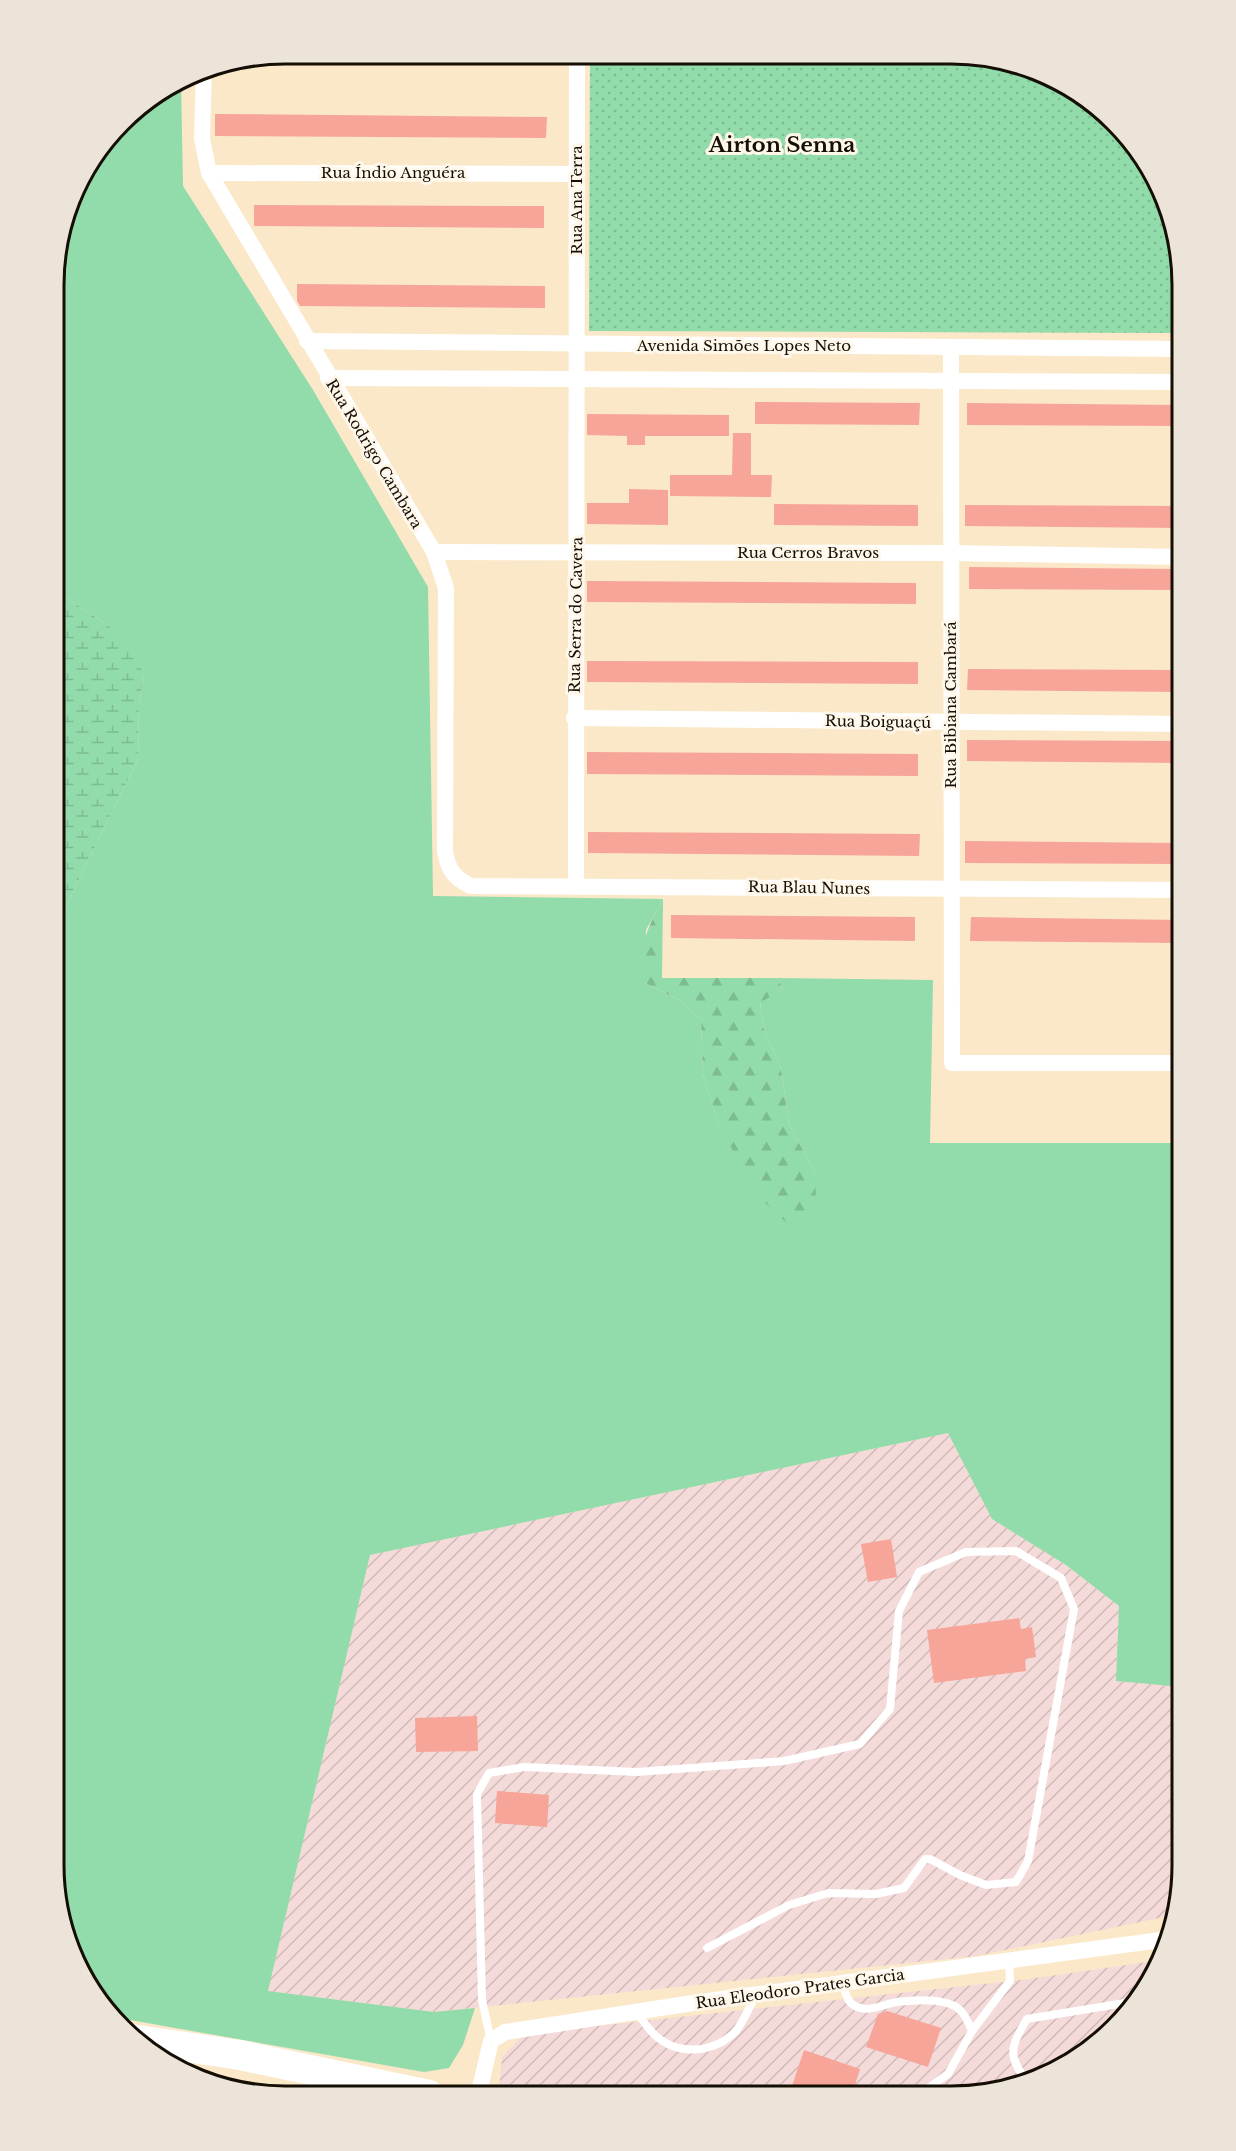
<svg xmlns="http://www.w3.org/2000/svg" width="1236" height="2151" viewBox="0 0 1236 2151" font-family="'Libre Baskerville',serif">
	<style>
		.industrial { fill: url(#industrial-furrows) }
		.grass { fill: #92dbaa }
		.forest { fill: url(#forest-firs) }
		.wetland { fill: url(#wetland-marsh) }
		.park { fill: url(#park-dots) }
		.building { fill: #f7a499 }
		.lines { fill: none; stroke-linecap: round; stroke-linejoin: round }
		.lane { stroke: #fff; stroke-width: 8 }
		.street { stroke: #fff; stroke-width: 16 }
		.highway { stroke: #fff; stroke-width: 30 }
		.labels { text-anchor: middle; stroke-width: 6; stroke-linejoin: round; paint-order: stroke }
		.street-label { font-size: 15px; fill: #140e04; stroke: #fff7ea }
		.district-label { font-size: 21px; font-weight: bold; fill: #140e04; stroke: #fff7ea }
		.rim { fill: none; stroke: #140e04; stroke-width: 3 }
	</style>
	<defs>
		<pattern id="industrial-furrows" width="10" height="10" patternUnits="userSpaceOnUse" patternTransform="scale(1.5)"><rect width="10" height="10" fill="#f4dad8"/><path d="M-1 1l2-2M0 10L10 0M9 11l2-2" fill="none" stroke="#d0bab8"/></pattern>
		<pattern id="forest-firs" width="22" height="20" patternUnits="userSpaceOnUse" patternTransform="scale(1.5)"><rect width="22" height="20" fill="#92dbaa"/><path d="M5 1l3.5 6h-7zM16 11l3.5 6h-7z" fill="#7dbb91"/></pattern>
		<pattern id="wetland-marsh" width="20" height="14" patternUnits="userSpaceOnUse" patternTransform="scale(1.5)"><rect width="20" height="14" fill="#92dbaa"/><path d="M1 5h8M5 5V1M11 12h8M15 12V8" fill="none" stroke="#7dbb91"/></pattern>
		<pattern id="park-dots" width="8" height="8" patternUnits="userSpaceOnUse" patternTransform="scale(1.5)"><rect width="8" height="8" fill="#92dbaa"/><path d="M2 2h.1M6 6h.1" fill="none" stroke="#7dbb91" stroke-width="1.8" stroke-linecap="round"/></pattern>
	</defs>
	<rect width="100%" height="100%" fill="#fbe8c8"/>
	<!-- industrial -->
	<g class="industrial">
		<polygon points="948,1433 992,1519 1066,1565 1119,1606 1116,1681 1182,1687 1181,1881 1174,1915 976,1956 434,2012 268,1991 370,1555"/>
		<polygon points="1161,1960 1134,2007 1079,2058 1025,2085 950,2097 522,2096 499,2090 502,2057 524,2034 1029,1979"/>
	</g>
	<!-- grass -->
	<polygon class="grass" points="181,82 183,186 313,390 428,587 433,896 663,899 646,930 645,983 681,1001 701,1020 703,1074 719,1126 815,1173 789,1124 781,1068 764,1030 760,1002 783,989 777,978 933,980 930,1143 1182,1143 1182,1687 1116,1681 1119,1606 1066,1565 992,1519 948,1433 370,1555 268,1991 434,2012 475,2008 463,2045 449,2068 424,2072 113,2017 93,1994 66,1940 54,1865 55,1045 65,908 138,759 139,705 144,677 112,628 65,597 56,584 56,256 78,183 133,112"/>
	<!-- forest -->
	<path class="forest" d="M663 899 662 978H777L783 989 760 1003 764 1030 781 1068 789 1124 815 1173 816 1202 812 1215 803 1226 789 1225 759 1197 719 1126 703 1074 701 1020 681 1001 645 983C641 944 644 933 663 899Z"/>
	<!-- wetland -->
	<polygon class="wetland" points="56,584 65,597 112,628 134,650 144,677 139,705 138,759 65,908 55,1045"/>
	<!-- park -->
	<path class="park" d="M590 56 995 58C1013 65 1033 69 1051 77 1102 100 1152 158 1169 211 1181 246 1182 296 1182 333L589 331Z"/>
	<!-- building -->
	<g class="building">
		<polygon points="215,114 547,117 546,138 215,136"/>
		<polygon points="254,205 544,206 544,228 254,226"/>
		<polygon points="297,284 545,286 545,308 300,306 297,301"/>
		<polygon points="755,402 920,403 919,425 755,424"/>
		<polygon points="967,403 1182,405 1182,426 967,425"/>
		<polygon points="587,414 729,415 729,436 645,436 645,445 627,445 627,436 587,435"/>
		<polygon points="733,433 751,433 751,475 772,475 771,497 670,496 670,475 732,475"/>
		<polygon points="629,489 668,490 668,525 587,524 587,503 629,503"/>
		<polygon points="774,504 918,505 918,526 774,525"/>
		<polygon points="965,505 1182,506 1182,528 965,526"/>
		<polygon points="969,567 1182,569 1182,590 969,589"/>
		<polygon points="587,581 916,583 916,604 587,602"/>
		<polygon points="587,661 918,662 918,684 587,682"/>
		<polygon points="968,669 1182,670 1182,692 967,690"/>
		<polygon points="967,740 1182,741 1182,763 967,761"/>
		<polygon points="587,752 918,754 918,776 587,774"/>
		<polygon points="588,832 920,834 919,856 588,853"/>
		<polygon points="965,841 1182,843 1182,864 965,863"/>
		<polygon points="671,915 915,917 915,941 671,938"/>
		<polygon points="971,917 1182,920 1182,943 970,941"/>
		<polygon points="891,1539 897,1577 868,1582 861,1544"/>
		<polygon points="1019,1618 1021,1629 1032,1627 1036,1657 1025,1659 1026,1671 934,1683 927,1630"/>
		<polygon points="477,1716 478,1751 416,1752 415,1718"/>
		<polygon points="497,1791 549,1795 547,1827 495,1823"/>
		<polygon points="887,2011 941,2028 928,2067 866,2047 878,2014"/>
		<polygon points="804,2050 860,2069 851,2097 804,2097 790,2092"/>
	</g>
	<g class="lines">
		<!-- lane -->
		<g class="lane">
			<path d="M842 1983C845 1991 846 1999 852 2004 866 2015 882 2004 897 2002 914 2000 948 1997 961 2011 966 2016 969 2024 972 2031"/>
			<path d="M636 2012C644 2021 650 2033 661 2040 684 2056 716 2051 735 2032 744 2022 749 2007 756 1995"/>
			<polyline points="491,2041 482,2000 477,1794 489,1773 524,1767 637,1772 784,1761 860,1744 890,1709 899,1611 919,1572 966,1552 1016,1551 1061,1578 1074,1609 1028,1861 1016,1882 986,1885 960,1875 930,1859 925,1859 904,1888 876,1894 828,1893 789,1905 707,1948"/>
			<path d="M1028 2083C1007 2055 1010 2048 1027 2019L1137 2001"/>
			<polyline points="916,2097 948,2074 972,2031 1010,1981 1009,1961"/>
		</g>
		<!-- street -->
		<g class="street">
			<path d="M204 70 202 139 209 173 434 552 446 588 445 851C448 870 454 878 471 886L1182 890"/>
			<polyline points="209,173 577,174"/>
			<polyline points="307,341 1182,349"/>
			<polyline points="951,347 952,1063 1182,1063"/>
			<polyline points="328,378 1182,382"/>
			<polyline points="434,552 952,553 1182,557"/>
			<polyline points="574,718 1182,724"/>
			<polyline points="576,885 577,56"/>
			<polyline points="478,2096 491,2041 505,2032 693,2003 1168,1939"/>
		</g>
		<!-- highway -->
		<polyline class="highway" points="132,2039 240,2055 429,2095"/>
	</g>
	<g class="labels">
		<!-- street labels -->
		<g class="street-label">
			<text x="393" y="178">Rua Índio Anguéra</text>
			<text transform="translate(577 200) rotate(-90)" y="5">Rua Ana Terra</text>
			<text x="744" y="351">Avenida Simões Lopes Neto</text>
			<text transform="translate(374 454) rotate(59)" y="5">Rua Rodrigo Cambara</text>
			<text x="808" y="558">Rua Cerros Bravos</text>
			<text transform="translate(576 615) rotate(-89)" y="5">Rua Serra do Cavera</text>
			<text transform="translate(951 705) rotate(-90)" y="5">Rua Bibiana Cambará</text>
			<text transform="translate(878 722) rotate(1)" y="5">Rua Boiguaçú</text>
			<text transform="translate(809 888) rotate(1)" y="5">Rua Blau Nunes</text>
			<text transform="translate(800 1989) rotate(-8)" y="5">Rua Eleodoro Prates Garcia</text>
		</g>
		<!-- district labels -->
		<g class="district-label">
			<text x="782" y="152">Airton Senna</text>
		</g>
	</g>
	<!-- crop -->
	<path d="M0 0H1236V2151H0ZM285 64H951A221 221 0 0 1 1172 285V1865A221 221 0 0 1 951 2086H285A221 221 0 0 1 64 1865V285A221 221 0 0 1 285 64Z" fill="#ece4d8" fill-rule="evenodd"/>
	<path class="rim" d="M285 64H951A221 221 0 0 1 1172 285V1865A221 221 0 0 1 951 2086H285A221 221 0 0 1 64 1865V285A221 221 0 0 1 285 64Z"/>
</svg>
